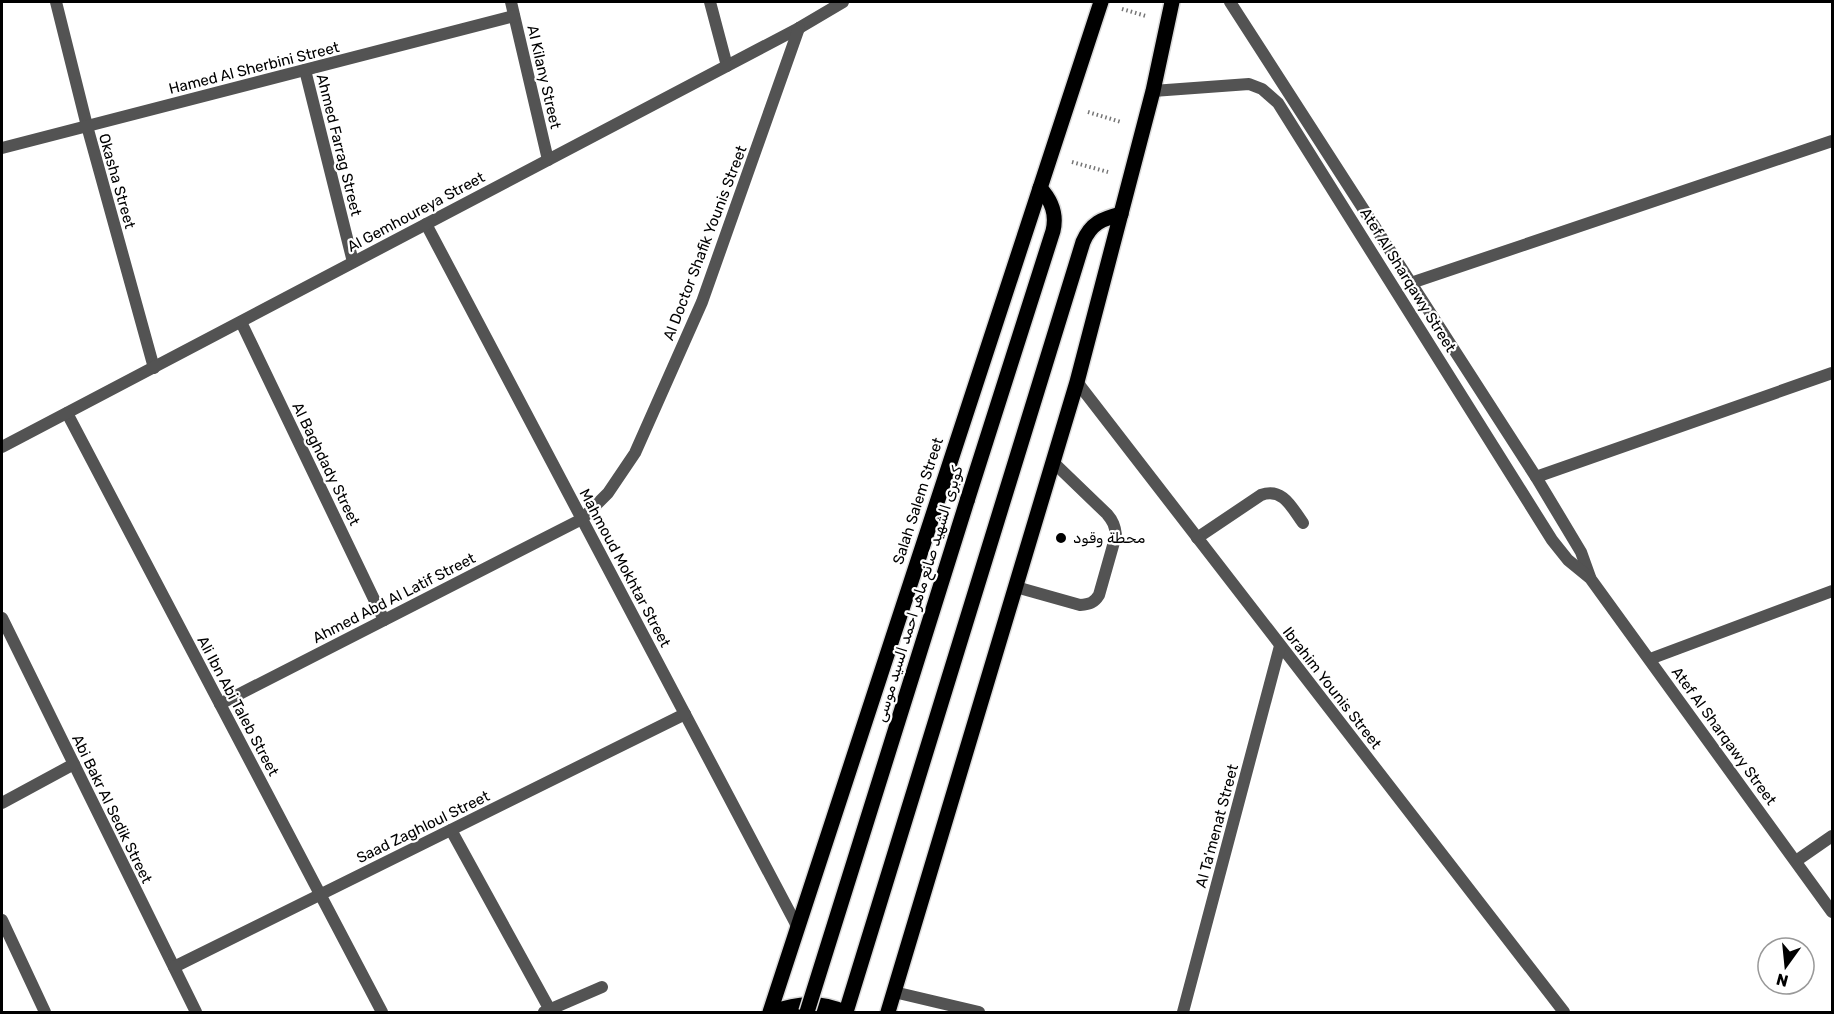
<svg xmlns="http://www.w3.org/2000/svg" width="1834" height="1014" viewBox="0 0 1834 1014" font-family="Rubik,Cairo,sans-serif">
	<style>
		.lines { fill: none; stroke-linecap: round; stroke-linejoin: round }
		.primary-casing { stroke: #dbdbdb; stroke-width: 18 }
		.path { stroke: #757575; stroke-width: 4; stroke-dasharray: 1.5 3; stroke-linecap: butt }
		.service { stroke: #535353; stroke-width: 12 }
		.minor { stroke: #535353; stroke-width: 12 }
		.tertiary { stroke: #535353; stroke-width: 12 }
		.primary { stroke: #000; stroke-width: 15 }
		.primary-bridge-casing { stroke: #dbdbdb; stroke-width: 18; stroke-linecap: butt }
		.primary-bridge { stroke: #000; stroke-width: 15 }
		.poi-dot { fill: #000; stroke: #fff; stroke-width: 2 }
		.labels { text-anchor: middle; stroke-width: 4.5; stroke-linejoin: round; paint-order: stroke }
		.street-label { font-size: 15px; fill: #000; stroke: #fff }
		.poi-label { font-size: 15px; fill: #000; stroke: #fff; text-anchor: start }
	</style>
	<rect width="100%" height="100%" fill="#fff"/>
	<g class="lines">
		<!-- primary casing -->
		<g class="primary-casing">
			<g id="primary">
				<path d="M967 501 1053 231C1057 214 1052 201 1040 188"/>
				<polyline points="770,1012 1101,2"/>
				<path d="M773 1012C798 1003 819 1001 844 1012"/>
				<path d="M846 1012 1083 242C1091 223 1102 219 1121 214"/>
				<polyline points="888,1012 1077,382 1153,91 1172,2"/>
			</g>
		</g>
		<!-- path -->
		<g class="path">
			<polyline points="1122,9 1146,16"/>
			<polyline points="1088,112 1121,122"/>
			<polyline points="1072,162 1108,172"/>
		</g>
		<!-- service -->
		<g class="service">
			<path d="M1197 538 1261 495C1283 487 1292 508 1303 523"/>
			<path d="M1016 587 1080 605C1090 604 1094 603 1099 595L1116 535C1115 526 1113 521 1107 514L1053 462"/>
		</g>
		<!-- minor -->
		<g class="minor">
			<polyline points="56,2 87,126 154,368"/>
			<polyline points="511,2 548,160"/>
			<polyline points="710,2 727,66"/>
			<polyline points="305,70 353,262"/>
			<polyline points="2,148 514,16"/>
			<polyline points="426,224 797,926"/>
			<polyline points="1411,283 1832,141"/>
			<polyline points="241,322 384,620"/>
			<polyline points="1077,382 1564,1012"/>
			<polyline points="67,413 382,1012"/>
			<polyline points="2,447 799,28 843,2"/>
			<polyline points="1536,477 1832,373"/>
			<polyline points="2,618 196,1012"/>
			<polyline points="1650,659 1832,591"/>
			<polyline points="220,704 582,519 608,493 635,453 702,302 799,28"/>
			<polyline points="2,803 74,764"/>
			<polyline points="451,830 550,1010"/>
			<polyline points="1796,861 1832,836"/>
			<polyline points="2,920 45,1012"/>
			<polyline points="174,967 685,714"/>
			<polyline points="894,992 979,1012"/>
			<polyline points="544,1012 602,987"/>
			<polyline points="1183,1012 1280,646"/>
		</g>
		<!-- tertiary -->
		<g class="tertiary">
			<polyline points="1230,2 1536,477 1581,552 1590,577"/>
			<polyline points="1153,91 1249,84 1262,89 1278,103 1552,540 1568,560 1590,578 1832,912"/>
		</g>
		<!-- primary -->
		<use href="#primary" class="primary"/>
		<!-- primary-bridge casing -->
		<g class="primary-bridge-casing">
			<polyline id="primary-bridge" points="807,1012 967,501"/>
		</g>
		<!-- primary-bridge -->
		<use href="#primary-bridge" class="primary-bridge"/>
	</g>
	<!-- markers -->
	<circle class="poi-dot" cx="1061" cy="538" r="6"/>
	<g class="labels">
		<!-- street labels -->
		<g class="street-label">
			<text transform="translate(254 68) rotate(-14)" y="5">Hamed Al Sherbini Street</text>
			<text transform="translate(544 77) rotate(77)" y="5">Al Kilany Street</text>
			<text transform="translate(339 145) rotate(76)" y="5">Ahmed Farrag Street</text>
			<text transform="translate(117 181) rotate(74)" y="5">Okasha Street</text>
			<text transform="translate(416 212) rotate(-28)" y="5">Al Gemhoureya Street</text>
			<text transform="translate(705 243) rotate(-69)" y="5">Al Doctor Shafik Younis Street</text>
			<text transform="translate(1408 280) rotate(58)" y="5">Atef Al Sharqawy Street</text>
			<text transform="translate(326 464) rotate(64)" y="5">Al Baghdady Street</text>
			<text transform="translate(918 501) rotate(-72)" y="5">Salah Salem Street</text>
			<text transform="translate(625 568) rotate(62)" y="5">Mahmoud Mokhtar Street</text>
			<text transform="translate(919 594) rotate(-73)" y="5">كوبرى الشهيد صانع ماهر احمد السيد موسى</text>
			<text transform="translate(394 598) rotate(-27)" y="5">Ahmed Abd Al Latif Street</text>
			<text transform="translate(1332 688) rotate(52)" y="5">Ibrahim Younis Street</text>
			<text transform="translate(238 706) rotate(62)" y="5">Ali Ibn Abi Taleb Street</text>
			<text transform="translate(1724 736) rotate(54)" y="5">Atef Al Sharqawy Street</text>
			<text transform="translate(112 809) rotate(64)" y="5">Abi Bakr Al Sedik Street</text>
			<text transform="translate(1217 826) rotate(-75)" y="5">Al Ta'menat Street</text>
			<text transform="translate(423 827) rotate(-26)" y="5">Saad Zaghloul Street</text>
		</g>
		<!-- poi labels -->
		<g class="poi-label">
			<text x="1073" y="543">محطة وقود</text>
		</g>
	</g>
	<!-- border -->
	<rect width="1834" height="1014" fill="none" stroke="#000000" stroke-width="6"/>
	<!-- north arrow -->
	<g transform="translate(1786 966) rotate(195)"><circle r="28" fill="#ffffff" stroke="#999999" stroke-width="1.5"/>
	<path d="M0-4.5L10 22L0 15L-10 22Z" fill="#000000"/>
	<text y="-9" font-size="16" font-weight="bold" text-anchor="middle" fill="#000000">N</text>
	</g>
</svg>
